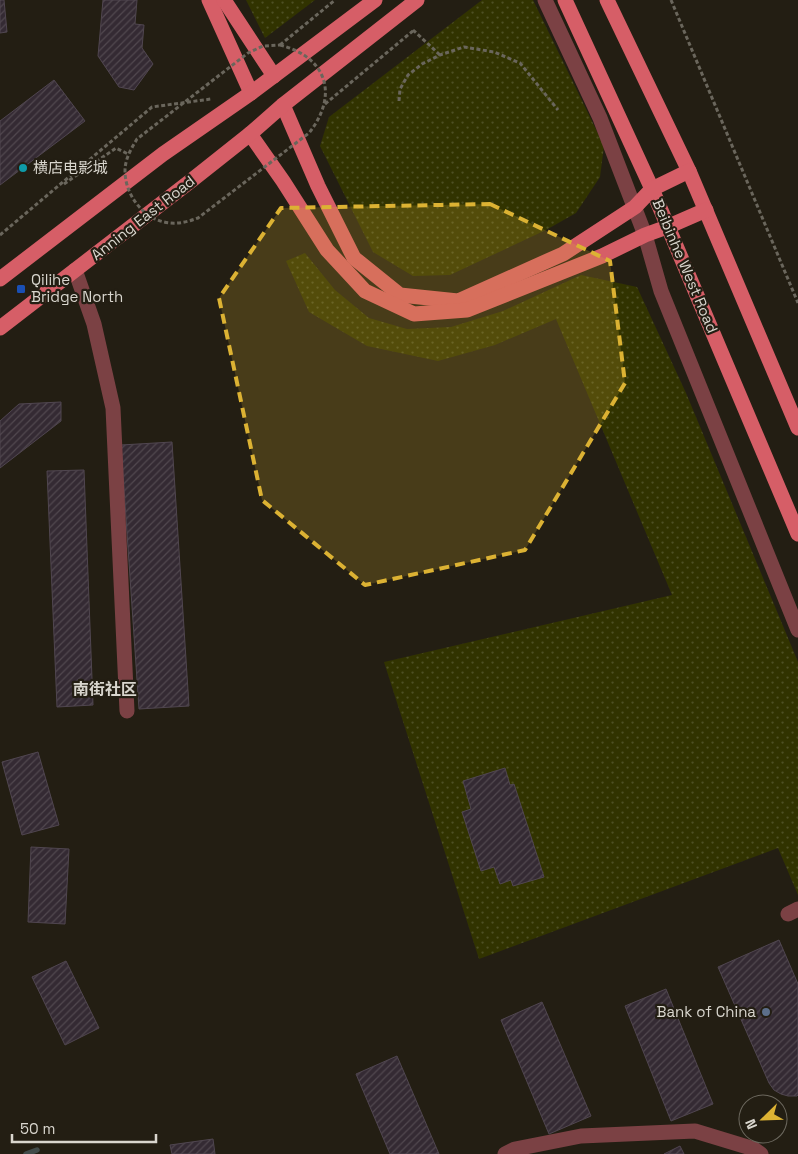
<svg xmlns="http://www.w3.org/2000/svg" width="798" height="1154" viewBox="0 0 798 1154" font-family="'Space Grotesk','Noto Sans SC',sans-serif">
	<style>
		.park { fill: url(#park-dots) }
		.lines { fill: none; stroke-linecap: round; stroke-linejoin: round }
		.stream { stroke: #424b4a; stroke-width: 5.5 }
		.building { fill: url(#building-hatch); stroke: #504650 }
		.path { stroke: #6a665c; stroke-width: 3; stroke-dasharray: 4 2.5; stroke-linecap: butt }
		.minor { stroke: #7b4144; stroke-width: 15 }
		.major { stroke: #d65e67; stroke-width: 15 }
		.path-bridge { stroke: #6a665c; stroke-width: 3; stroke-dasharray: 4 2.5; stroke-linecap: butt }
		.marked { fill: #dcb233; fill-opacity: 0.2; stroke: #dcb233; stroke-width: 4; stroke-dasharray: 10 6; stroke-linejoin: round }
		.culture-dot { fill: #0f9aa8; stroke: #231e13; stroke-width: 2 }
		.transit-dot { fill: #1a4fb4; stroke: #231e13; stroke-width: 2 }
		.service-dot { fill: #5c6f8a; stroke: #231e13; stroke-width: 2 }
		.labels { text-anchor: middle; stroke-width: 4.5; stroke-linejoin: round; paint-order: stroke }
		.poi-label { font-size: 15px; fill: #d9d6ce; stroke: #231e13; text-anchor: start }
		.street-label { font-size: 15px; fill: #d9d6ce; stroke: #231e13 }
		.neighbourhood-label { font-size: 16px; font-weight: bold; fill: #d9d6ce; stroke: #231e13 }
	</style>
	<defs>
		<pattern id="park-dots" width="8" height="8" patternUnits="userSpaceOnUse" patternTransform="scale(1.25)"><rect width="8" height="8" fill="#313300"/><path d="M2 2h.1M6 6h.1" fill="none" stroke="#4e5024" stroke-width="1.8" stroke-linecap="round"/></pattern>
		<pattern id="building-hatch" width="6" height="6" patternUnits="userSpaceOnUse" patternTransform="scale(1.25)"><rect width="6" height="6" fill="#342a33"/><path d="M-1 1l2-2M0 6l6-6M5 7l2-2" fill="none" stroke="#51484f"/></pattern>
	</defs>
	<rect width="100%" height="100%" fill="#231e13"/>
	<!-- park -->
	<g class="park">
		<polygon points="246,0 315,0 265,38"/>
		<polygon points="482,0 533,0 604,146 600,177 576,213 546,230 450,275 413,276 373,252 320,146 329,117"/>
		<polygon points="305,253 335,290 369,318 407,329 451,327 503,311 581,275 637,287 686,393 798,662 798,895 778,848 479,959 384,662 672,595 556,319 495,345 438,361 367,346 309,312 286,261"/>
	</g>
	<g class="lines">
		<!-- stream -->
		<polyline class="stream" points="26,1154 37,1150"/>
	</g>
	<!-- building -->
	<g class="building">
		<polygon points="0,0 4,0 7,32 0,33"/>
		<polygon points="103,0 137,0 135,24 144,25 142,48 153,64 134,90 119,87 98,56"/>
		<polygon points="54,80 85,121 0,185 0,121"/>
		<polygon points="61,402 61,421 0,468 0,421 19,404"/>
		<polygon points="172,442 189,706 139,709 121,445"/>
		<polygon points="84,470 93,705 57,707 47,471"/>
		<polygon points="38,752 59,825 22,835 2,762"/>
		<polygon points="505,768 510,785 514,784 544,877 513,886 511,880 500,884 494,867 481,871 462,812 471,809 463,781"/>
		<polygon points="31,847 69,849 65,924 28,922"/>
		<polygon points="779,940 798,984 798,1095 797,1096 788,1096 781,1094 774,1090 769,1083 718,967"/>
		<polygon points="66,961 99,1028 65,1045 32,977"/>
		<polygon points="666,989 713,1104 671,1121 625,1006"/>
		<polygon points="542,1002 591,1116 549,1134 501,1020"/>
		<polygon points="397,1056 439,1154 390,1154 356,1074"/>
		<polygon points="213,1139 215,1154 172,1154 170,1145"/>
		<polygon points="680,1146 684,1154 664,1154"/>
	</g>
	<g class="lines">
		<!-- path -->
		<g class="path">
			<polyline points="671,0 798,303"/>
			<polyline points="413,30 440,55"/>
			<polyline points="280,45 335,0"/>
			<polyline points="399,101 400,89 408,75 422,64 440,55 464,47 494,52 520,63 558,110"/>
			<polyline points="325,104 414,30"/>
			<polyline points="64,184 116,148 128,154"/>
			<polyline points="0,235 152,107 211,99"/>
		</g>
		<!-- minor -->
		<g class="minor">
			<polyline points="545,0 600,118 645,235 661,291 798,630"/>
			<polyline points="75,270 94,324 113,408 127,711"/>
			<polyline points="788,914 798,909"/>
			<polyline points="505,1154 515,1149 581,1136 695,1131 754,1149 761,1154"/>
		</g>
		<!-- major -->
		<g class="major">
			<polyline points="209,0 251,93"/>
			<polyline points="224,0 274,76"/>
			<polyline points="565,0 652,189 798,534"/>
			<polyline points="607,0 689,171 798,428"/>
			<polyline points="283,105 318,186 354,258 400,295 458,301 563,254 635,207 652,189 689,171"/>
			<polyline points="250,134 283,181 327,250 365,291 414,314 467,310 602,256 645,235 667,227 706,210"/>
			<polyline points="0,279 163,154 251,93 375,0"/>
			<polyline points="0,328 192,180 250,134 283,105 417,0"/>
		</g>
		<!-- path-bridge -->
		<path class="path-bridge" d="M280 45C327 57 339 95 309 133L198 218C187 222 176 225 164 222 142 217 125 194 125 171 125 159 131 149 137 139L248 53 263 46Z"/>
	</g>
	<!-- marked area -->
	<path class="marked" d="M490 204 610 261 625 383 525 550 365 585 262 500 219 298 281 208Z"/>
	<!-- markers -->
	<circle class="culture-dot" cx="23" cy="168" r="5"/>
	<rect class="transit-dot" x="16" y="284" width="10" height="10" rx="2.5"/>
	<circle class="service-dot" cx="766" cy="1012" r="5"/>
	<g class="labels">
		<!-- poi labels -->
		<g class="poi-label">
			<text x="33" y="173">横店电影城</text>
			<text x="31" y="285">Qilihe<tspan x="31" dy="17">Bridge North</tspan></text>
			<text x="756" y="1017" text-anchor="end">Bank of China</text>
		</g>
		<!-- street labels -->
		<g class="street-label">
			<text transform="translate(143 218) rotate(-38)" y="5">Anning East Road</text>
			<text transform="translate(685 266) rotate(67)" y="5">Beibinhe West Road</text>
		</g>
		<!-- neighbourhood labels -->
		<g class="neighbourhood-label">
			<text x="105" y="695">南街社区</text>
		</g>
	</g>
	<!-- north arrow -->
	<g transform="translate(763 1119) rotate(247)"><circle r="24" fill="#231e13" stroke="#6c685e"/>
	<path d="M0-4L9 19L0 12L-9 19Z" fill="#dcb233"/>
	<text y="-8" font-size="14" font-weight="bold" text-anchor="middle" fill="#d9d6ce">N</text>
	</g>
	<!-- scale -->
	<path d="M12 1134v8h144v-8" fill="none" stroke="#d9d6ce" stroke-width="2.5"/>
	<text x="20" y="1134" font-size="15" fill="#d9d6ce" stroke="#231e13" stroke-width="4" paint-order="stroke">50 m</text>
</svg>
